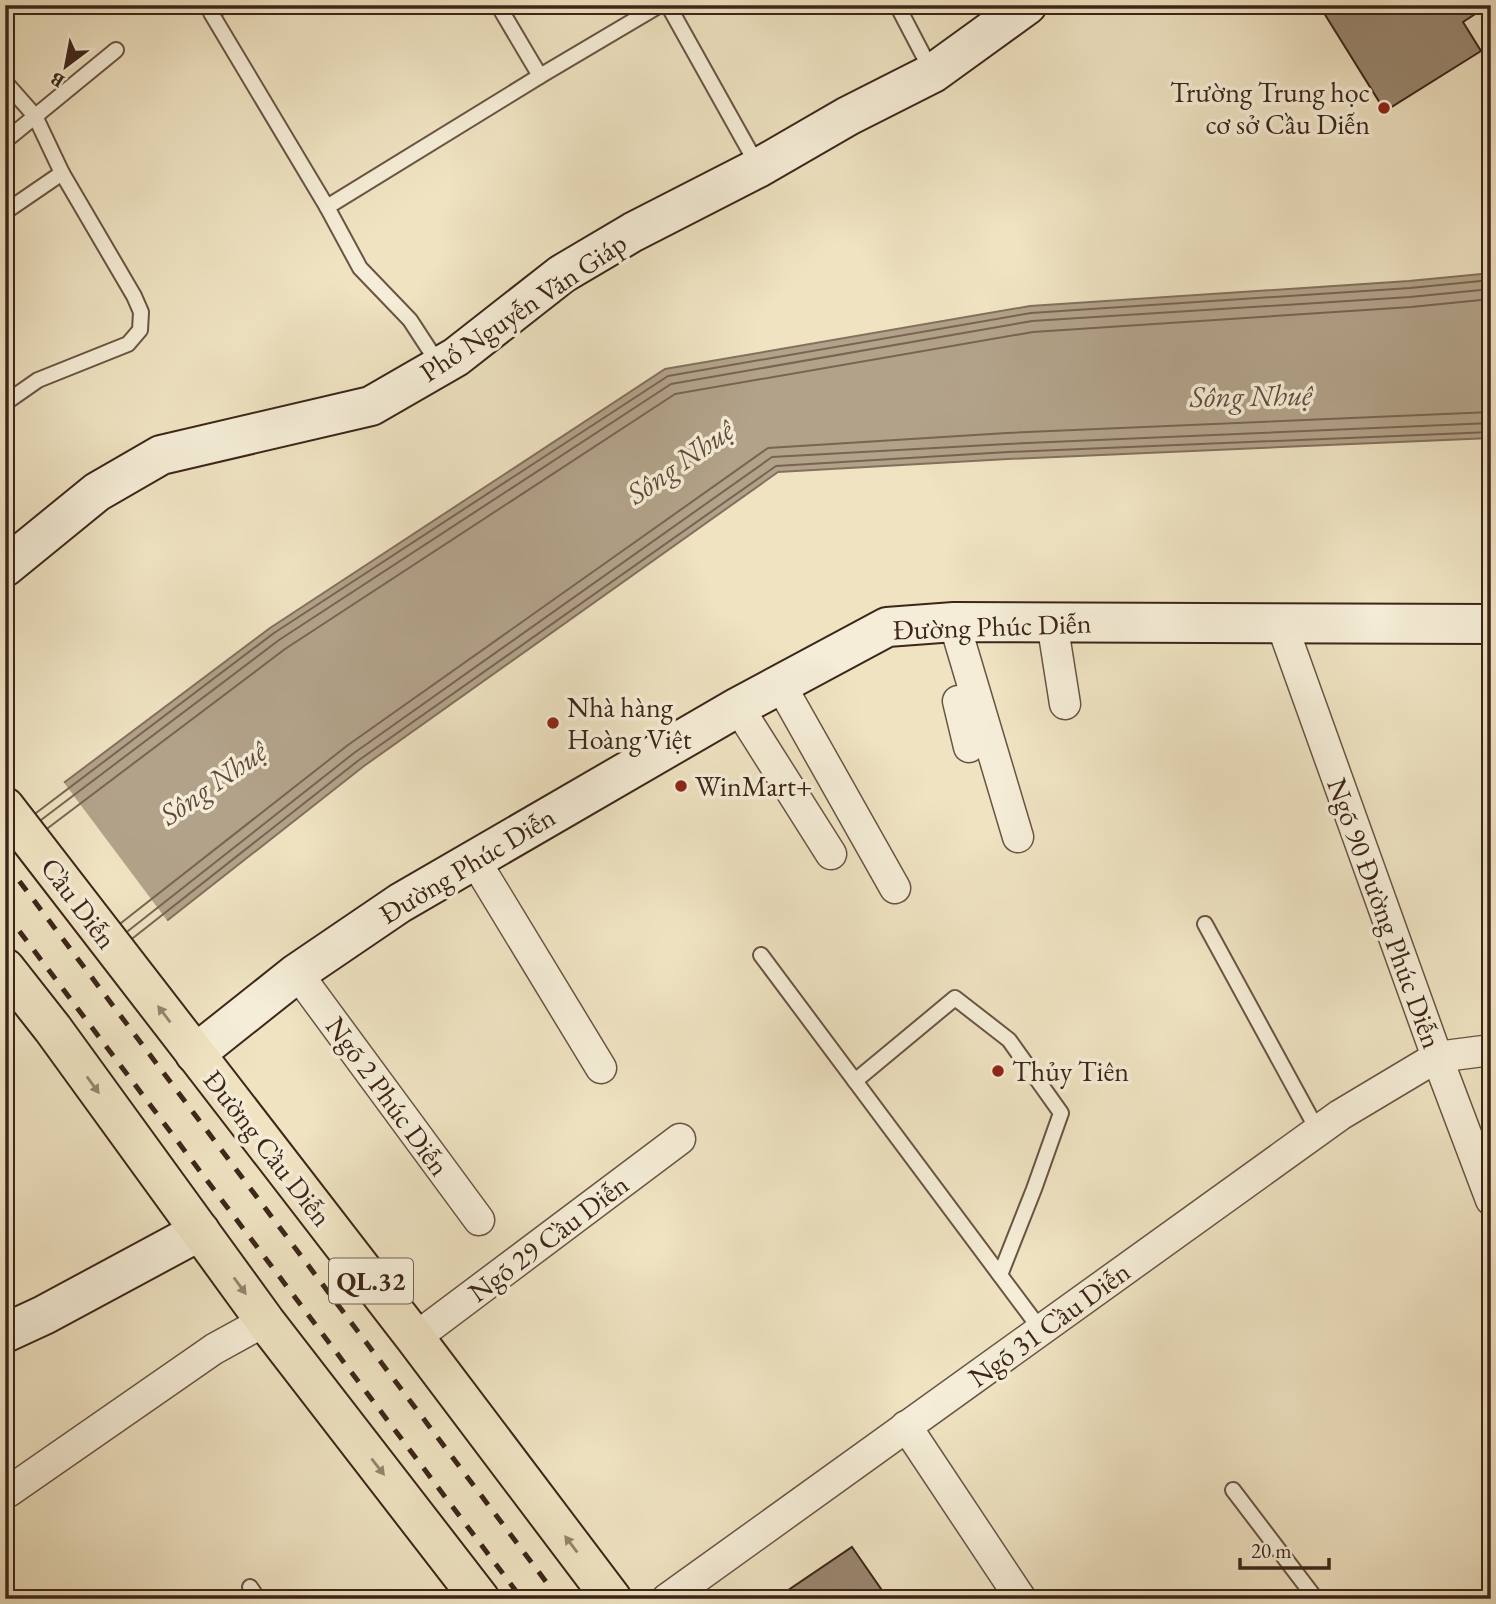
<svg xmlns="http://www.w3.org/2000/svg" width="1496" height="1604" viewBox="0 0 1496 1604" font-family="'EB Garamond',serif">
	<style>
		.water { fill: #b2a289; stroke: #83705d; stroke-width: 2 }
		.pier { fill: #efe3c2 }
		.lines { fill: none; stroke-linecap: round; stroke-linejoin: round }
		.shore { stroke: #786452; stroke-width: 2 }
		.building { fill: #9a8871; stroke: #3d251a; stroke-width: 2 }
		.lane-casing { stroke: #6a5444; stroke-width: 18 }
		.street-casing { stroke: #6a5444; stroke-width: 33 }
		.secondary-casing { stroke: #3d251a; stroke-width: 42 }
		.highway-casing { stroke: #3d251a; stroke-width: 42 }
		.lane { stroke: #f5edd7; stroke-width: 14 }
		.street { stroke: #f5edd7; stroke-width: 30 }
		.secondary { stroke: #f5edd7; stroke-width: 38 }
		.highway { stroke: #efe3c2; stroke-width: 38 }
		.rail { stroke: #3d251a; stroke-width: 5; stroke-dasharray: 12 12; stroke-linecap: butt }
		.oneway { fill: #96846e }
		.poi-dot { fill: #8f2418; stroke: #f5edd7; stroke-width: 2.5 }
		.labels { text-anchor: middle; stroke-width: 7; stroke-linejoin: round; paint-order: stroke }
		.shield { fill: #f5edd7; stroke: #746153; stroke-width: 2 }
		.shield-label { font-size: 26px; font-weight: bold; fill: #3d251a }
		.poi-label { font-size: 28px; fill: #3d251a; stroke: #f5edd7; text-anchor: start }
		.street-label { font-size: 28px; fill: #3d251a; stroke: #f5edd7 }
		.water-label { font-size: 30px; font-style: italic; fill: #604a3b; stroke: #f5edd7 }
	</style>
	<rect width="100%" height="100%" fill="#efe3c2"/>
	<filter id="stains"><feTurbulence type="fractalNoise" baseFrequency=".00286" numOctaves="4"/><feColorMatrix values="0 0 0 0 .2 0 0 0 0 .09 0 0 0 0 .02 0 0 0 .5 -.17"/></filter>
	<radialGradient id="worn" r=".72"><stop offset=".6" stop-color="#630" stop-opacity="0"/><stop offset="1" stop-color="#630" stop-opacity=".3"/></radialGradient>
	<!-- water -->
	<polygon class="water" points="1491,273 1491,438 1008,459 778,472 364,766 5,1048 5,827 270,628 665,369 1030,306 1409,281"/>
	<!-- pier -->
	<polygon class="pier" points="62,780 169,923 5,1051 5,823"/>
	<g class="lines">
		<!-- shore -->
		<g class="shore">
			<polyline points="36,813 274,633 668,376 1031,313 1410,288 1491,280"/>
			<polyline points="41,820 279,640 671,384 1032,321 1410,297 1491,289"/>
			<polyline points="48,828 285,649 675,394 1033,332 1411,307 1491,299"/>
			<polyline points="121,923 348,745 768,448 1007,433 1491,412"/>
			<polyline points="128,931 354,753 772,457 1007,444 1491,423"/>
			<polyline points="133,938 359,760 776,466 1008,452 1491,432"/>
		</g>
	</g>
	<!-- building -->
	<g class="building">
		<polygon points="1319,5 1491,5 1491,29 1480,11 1463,22 1481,51 1385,111"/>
		<polygon points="852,1547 888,1599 775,1599"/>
	</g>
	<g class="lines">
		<!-- lane casing -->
		<g class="lane-casing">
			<g id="lane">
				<polyline points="223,5 211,13 327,207 360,268 410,320 440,366"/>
				<polyline points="498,5 540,76 660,5"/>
				<polyline points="668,5 758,166"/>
				<polyline points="897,5 932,72"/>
				<polyline points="5,82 35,116 62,173 134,296 141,312 140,330 128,344 38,380 5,403"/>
				<polyline points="5,141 116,50"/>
				<polyline points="327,207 540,76"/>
				<polyline points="5,212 62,173"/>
				<polyline points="1205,924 1318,1131"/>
				<polyline points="761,955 1041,1330"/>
				<polyline points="855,1081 955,998 1009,1040 1061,1113 1034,1189 1000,1275"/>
				<polyline points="1233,1490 1316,1599"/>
				<polyline points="250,1587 258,1599"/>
			</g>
		</g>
		<!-- street casing -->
		<g class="street-casing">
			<g id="street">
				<polyline points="954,622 1018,837"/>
				<polyline points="1052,622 1065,704"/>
				<polyline points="1282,625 1437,1057 1491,1200"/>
				<polyline points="780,684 895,888"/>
				<polyline points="958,701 969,747"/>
				<polyline points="738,707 831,854"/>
				<polyline points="474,859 601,1068"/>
				<polyline points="297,973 479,1220"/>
				<polyline points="415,1338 680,1139"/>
				<polyline points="906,1426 1021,1599"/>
				<polyline points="8,1492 214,1349 265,1321"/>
				<polyline points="667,1599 1340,1115 1437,1057 1491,1050"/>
			</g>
		</g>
		<!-- secondary casing -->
		<g class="secondary-casing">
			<g id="secondary">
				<polyline points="5,567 97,492 161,455 371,406 456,357 562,274 633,232 758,168 848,116 933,73 1027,5"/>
				<polyline points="195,1054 297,973 400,903 738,707 887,627 954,622 1491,624"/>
				<polyline points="5,1333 44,1315 200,1231"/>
			</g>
		</g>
		<!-- highway casing -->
		<g class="highway-casing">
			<g id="highway">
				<polyline points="5,807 415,1338 612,1599"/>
				<polyline points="5,968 53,1029 265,1321 480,1599"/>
			</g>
		</g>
		<!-- lane -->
		<use href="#lane" class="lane"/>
		<!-- street -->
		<use href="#street" class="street"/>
		<!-- secondary -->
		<use href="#secondary" class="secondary"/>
		<!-- highway -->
		<use href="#highway" class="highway"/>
		<!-- rail -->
		<g class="rail">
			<polyline points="5,862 559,1599"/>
			<polyline points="5,912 522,1599"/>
		</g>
	</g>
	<!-- one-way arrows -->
	<defs><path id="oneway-solid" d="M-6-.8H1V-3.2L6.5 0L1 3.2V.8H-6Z" transform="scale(1.75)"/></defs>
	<g class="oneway">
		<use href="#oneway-solid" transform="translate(164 1014) rotate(-127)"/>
		<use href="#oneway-solid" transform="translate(93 1085) rotate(54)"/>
		<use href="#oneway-solid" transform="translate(240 1286) rotate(54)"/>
		<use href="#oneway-solid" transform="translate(378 1467) rotate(52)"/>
		<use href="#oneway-solid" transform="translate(571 1544) rotate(-127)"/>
	</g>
	<!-- markers -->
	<g class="poi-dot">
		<circle cx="1384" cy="108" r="7"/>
		<circle cx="553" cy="723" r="7"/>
		<circle cx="681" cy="786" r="7"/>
		<circle cx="998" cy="1071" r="7"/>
	</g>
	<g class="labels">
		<!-- shield labels -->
		<rect class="shield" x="329" y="1258.5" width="84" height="45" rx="5"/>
		<g class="shield-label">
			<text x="371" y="1290">QL.32</text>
		</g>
		<!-- poi labels -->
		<g class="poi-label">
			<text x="1370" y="102" text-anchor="end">Trường Trung học<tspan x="1370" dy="32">cơ sở Cầu Diễn</tspan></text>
			<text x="567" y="717">Nhà hàng<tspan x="567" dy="32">Hoàng Việt</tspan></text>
			<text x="695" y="796">WinMart+</text>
			<text x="1012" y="1081">Thủy Tiên</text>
		</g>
		<!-- street labels -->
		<g class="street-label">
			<text transform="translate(523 307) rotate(-34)" y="10">Phố Nguyễn Văn Giáp</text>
			<text transform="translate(992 626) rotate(-2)" y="10">Đường Phúc Diễn</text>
			<text transform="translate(467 865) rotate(-31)" y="10">Đường Phúc Diễn</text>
			<text transform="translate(79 903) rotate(53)" y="10">Cầu Diễn</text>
			<text transform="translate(1385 913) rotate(70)" y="10">Ngõ 90 Đường Phúc Diễn</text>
			<text transform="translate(388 1096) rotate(54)" y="10">Ngõ 2 Phúc Diễn</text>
			<text transform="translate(268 1148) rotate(52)" y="10">Đường Cầu Diễn</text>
			<text transform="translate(548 1238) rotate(-37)" y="10">Ngõ 29 Cầu Diễn</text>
			<text transform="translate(1049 1324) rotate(-36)" y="10">Ngõ 31 Cầu Diễn</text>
		</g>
		<!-- water labels -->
		<g class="water-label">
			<text transform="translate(1251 396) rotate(-1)" y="10">Sông Nhuệ</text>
			<text transform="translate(680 462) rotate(-35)" y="10">Sông Nhuệ</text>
			<text transform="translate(213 783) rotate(-35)" y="10">Sông Nhuệ</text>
		</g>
	</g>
	<!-- margin -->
	<rect width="1496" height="1604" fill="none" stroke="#efe3c2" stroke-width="28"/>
	<rect x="7" y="7" width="1482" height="1590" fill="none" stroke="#3d251a" stroke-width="3.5"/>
	<rect x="14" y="14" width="1468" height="1576" fill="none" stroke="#3d251a" stroke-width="2"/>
	<!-- north arrow -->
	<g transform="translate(66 66) rotate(212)" stroke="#f5edd7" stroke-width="5" paint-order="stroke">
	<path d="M0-5L12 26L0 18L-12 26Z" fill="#3d251a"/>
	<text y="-10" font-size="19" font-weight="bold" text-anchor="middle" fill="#3d251a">B</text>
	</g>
	<!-- scale -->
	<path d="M1240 1558v10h89v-10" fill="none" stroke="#3d251a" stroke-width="3.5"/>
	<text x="1251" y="1558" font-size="21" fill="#3d251a" stroke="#f5edd7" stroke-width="5" paint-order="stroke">20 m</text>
	<rect width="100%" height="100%" filter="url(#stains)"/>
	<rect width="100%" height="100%" fill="url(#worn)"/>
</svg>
